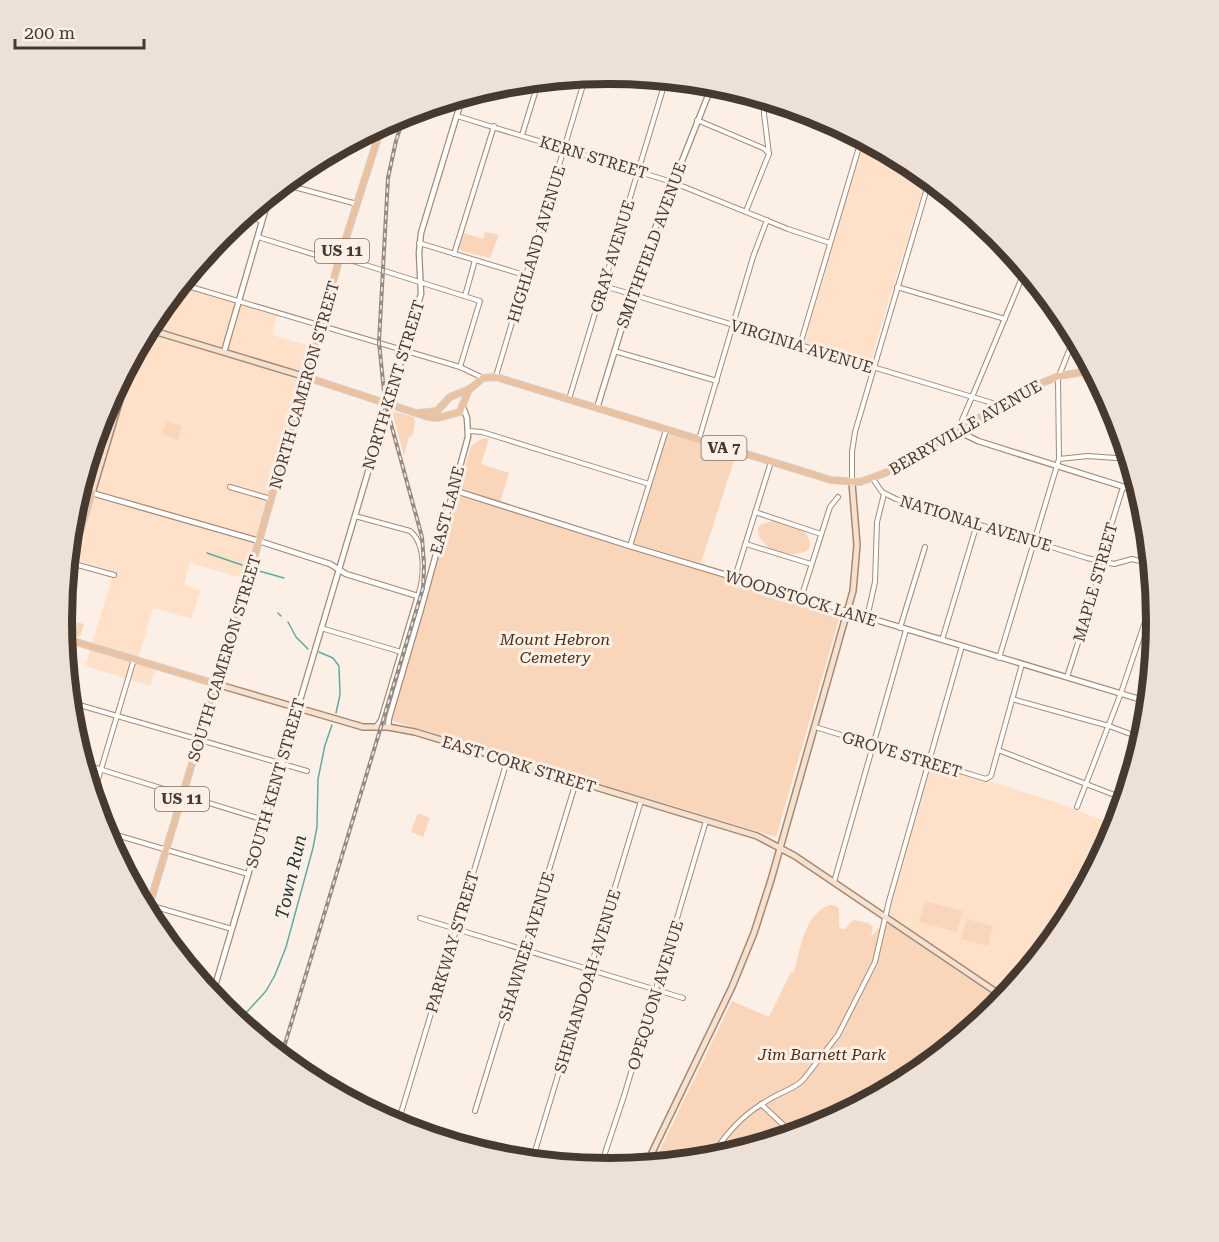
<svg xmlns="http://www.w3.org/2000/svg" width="1219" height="1242" viewBox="0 0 1219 1242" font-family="'Roboto Serif',serif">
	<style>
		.built { fill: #ffe1ca }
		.green { fill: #f9d6ba }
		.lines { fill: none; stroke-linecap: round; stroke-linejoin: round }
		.stream { stroke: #5eaca3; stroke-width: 1.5 }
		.minor-casing { stroke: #a58973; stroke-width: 6 }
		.tertiary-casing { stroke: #a58973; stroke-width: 7 }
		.secondary-casing { stroke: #a58973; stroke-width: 8 }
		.primary-casing { stroke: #d2cfcd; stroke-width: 8 }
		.minor { stroke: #fff; stroke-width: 4 }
		.tertiary { stroke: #fff; stroke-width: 4.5 }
		.secondary { stroke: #f4e1cf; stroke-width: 5 }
		.primary { stroke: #eac29f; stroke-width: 6 }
		.rail-casing { stroke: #978b81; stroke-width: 4 }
		.rail { stroke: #fcf0e6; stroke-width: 1.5; stroke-dasharray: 4.5; stroke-linecap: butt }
		.labels { text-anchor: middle; stroke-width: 6; stroke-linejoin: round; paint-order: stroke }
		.shield { fill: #fcf0e6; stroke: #7c7067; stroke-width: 1.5 }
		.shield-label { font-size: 15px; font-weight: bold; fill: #453930 }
		.street-label { font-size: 16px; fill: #453930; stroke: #fcf0e6 }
		.park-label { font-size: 16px; font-style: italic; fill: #4b2f17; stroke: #fcf0e6 }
		.water-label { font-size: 18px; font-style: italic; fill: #1d3230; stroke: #fcf0e6 }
		.rim { fill: none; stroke: #453930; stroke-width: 8 }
	</style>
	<rect width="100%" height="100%" fill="#fcf0e6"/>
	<!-- built -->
	<g class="built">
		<polygon points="864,140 914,166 927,176 870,363 804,344"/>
		<polygon points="188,288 278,314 272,335 314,347 246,579 190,563 184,585 200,590 192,619 153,608 137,663 156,669 151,686 85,666 114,572 76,560 97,491 81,485 103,411 154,316 170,297 184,301"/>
		<polygon points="929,762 1061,804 1117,826 1065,926 1008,995 887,914"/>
	</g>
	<!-- green -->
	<g class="green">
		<polygon points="485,232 499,235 490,258 461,251 459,248 464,233 483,239"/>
		<polygon points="392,411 414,417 415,423 412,437 409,436 404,456"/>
		<polygon points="166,421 182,426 178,440 162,435"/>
		<polygon points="667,434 736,454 701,563 633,543"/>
		<polygon points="483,438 489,439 481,464 509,473 500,503 461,491 459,487 471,446"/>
		<polygon points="458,495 836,612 839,619 776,837 393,721 391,717 426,604 446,527 448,528"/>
		<path d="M772 521C788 521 814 529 809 549 794 561 756 550 758 528L762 524Z"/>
		<polygon points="62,618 84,624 80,637 63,631"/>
		<polygon points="418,813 430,818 423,837 411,832"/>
		<polygon points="925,901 963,911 957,932 919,922"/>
		<path d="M829 905H834L839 908V926L841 929H845L853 920 868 923 873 927 871 937 879 928 889 924 1003 1002 997 1009 914 1077 819 1127 716 1159 659 1164 654 1162 732 1001 769 1017 791 972 794 973C800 950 804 915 829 905Z"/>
		<polygon points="967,919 993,926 988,946 961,939"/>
	</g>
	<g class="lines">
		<!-- stream -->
		<g class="stream">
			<polyline points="207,553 242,565"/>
			<polyline points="259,571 284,578"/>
			<polyline points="278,613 281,616"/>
			<polyline points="288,622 296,637 308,649"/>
			<polyline points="319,652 333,658 339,666 340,695 336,713"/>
			<polyline points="240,1023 245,1014 266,991 275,975 286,947 313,848 317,827 318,779 325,745 332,725"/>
		</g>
		<!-- minor casing -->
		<g class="minor-casing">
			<g id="minor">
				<polyline points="813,113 814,126"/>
				<polyline points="457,116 672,182 788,229 830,243"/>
				<polyline points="697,120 763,148 769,153"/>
				<polyline points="522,135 539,80"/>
				<polyline points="283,184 357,204"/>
				<polyline points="746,211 769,154 764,114 764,98"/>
				<polyline points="244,215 262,221"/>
				<polyline points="258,237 338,262"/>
				<polyline points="419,243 521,274 527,274"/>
				<polyline points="454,254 494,126"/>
				<polyline points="340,257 480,301 460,367"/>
				<polyline points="181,284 460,367 483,378"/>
				<polyline points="604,286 999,405"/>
				<polyline points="897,287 1005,319"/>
				<polyline points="465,296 475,260"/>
				<polyline points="800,345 862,137"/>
				<polyline points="614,351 717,381"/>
				<polyline points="496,376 586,75"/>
				<polyline points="569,399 666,79"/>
				<polyline points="962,426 962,420 972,397 1026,268"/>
				<polyline points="469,431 482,432 649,484"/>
				<polyline points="699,439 753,257 767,220"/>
				<polyline points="1059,459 1088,456 1130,459"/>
				<polyline points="873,479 882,492 896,499 1087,558 1114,564 1132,559 1152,564"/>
				<polyline points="852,482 852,452 855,432 930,178"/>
				<polyline points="230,487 271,499"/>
				<polyline points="755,512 821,534"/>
				<path d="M355 516 410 531C427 545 424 578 418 596"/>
				<polyline points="746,544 811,564"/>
				<polyline points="630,546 666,430"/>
				<polyline points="67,562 114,575"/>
				<polyline points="735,577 771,462"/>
				<polyline points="801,598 830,507 838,497"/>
				<polyline points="867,618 875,582 877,522 884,494"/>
				<polyline points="321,628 401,652"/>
				<polyline points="900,628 925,547"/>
				<polyline points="942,640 977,524"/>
				<polyline points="999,658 1059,459 1058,378 1075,336"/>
				<polyline points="1067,677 1095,590 1100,561 1123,487"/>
				<polyline points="1012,699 1109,726 1144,739"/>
				<polyline points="69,702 307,771"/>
				<polyline points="815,727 986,779 991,776 1022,664"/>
				<polyline points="998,750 1125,799"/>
				<polyline points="83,764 264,820"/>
				<polyline points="93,796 134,659"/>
				<polyline points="1077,807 1121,693 1155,592"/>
				<polyline points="103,831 248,874"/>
				<polyline points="834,882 906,630"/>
				<polyline points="142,903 232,929"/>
				<polyline points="420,918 683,998"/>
				<polyline points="196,977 216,983"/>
				<polyline points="761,1104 794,1135"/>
				<polyline points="475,1111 576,782"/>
				<polyline points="398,1123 507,761"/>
				<path d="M393 1124C426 1120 452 1139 479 1151"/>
				<path d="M710 1159C726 1133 743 1114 770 1099 781 1092 794 1089 803 1080L838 1035 875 962 889 901 962 646"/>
				<polyline points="532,1161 641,801"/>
				<polyline points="600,1168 624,1096 706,821"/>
			</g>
		</g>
		<!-- tertiary casing -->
		<g class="tertiary-casing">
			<g id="tertiary">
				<polyline points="224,352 270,194"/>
				<polyline points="597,408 643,259 713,83"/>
				<polyline points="102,417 113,421"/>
				<polyline points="962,426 962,433 978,441 1140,492"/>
				<polyline points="453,490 630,546 1149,702"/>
				<polyline points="92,493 259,541 330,564 346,574 424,598"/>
				<polyline points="376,727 381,721 418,596"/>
				<polyline points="388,727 389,718 421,609 468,437 467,418 463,407"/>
				<polyline points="212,996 421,294 419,253 421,233 463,95"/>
			</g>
		</g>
		<!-- secondary casing -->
		<g class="secondary-casing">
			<g id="secondary">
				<polyline points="147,329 306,377"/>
				<polyline points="92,493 133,356"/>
				<polyline points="216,684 363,727 388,727 415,732 757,836 795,856 1005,998"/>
				<polyline points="646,1165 732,987 754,933 771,880 853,591 857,545 852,483"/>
			</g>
		</g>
		<!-- primary casing -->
		<g class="primary-casing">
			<g id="primary">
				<polyline points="306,377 428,417 438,418 460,412 469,389"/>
				<polyline points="418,413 437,411 450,397 470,389 483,378 496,377 831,480 860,482 885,473 1030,388 1059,376 1094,370"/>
				<polyline points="66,578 92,493 80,489"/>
				<polyline points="63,638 216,684"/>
				<polyline points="147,913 257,548 340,257 382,125"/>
			</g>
		</g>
		<!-- minor -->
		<use href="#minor" class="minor"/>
		<!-- tertiary -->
		<use href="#tertiary" class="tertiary"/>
		<!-- secondary -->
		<use href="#secondary" class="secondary"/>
		<!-- primary -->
		<use href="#primary" class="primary"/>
		<!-- rail casing -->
		<g class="rail-casing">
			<polyline id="rail" points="281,1057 423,588 424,565 422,537 385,402 379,342 388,178 396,141 405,113"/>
		</g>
		<!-- rail -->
		<use href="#rail" class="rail"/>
	</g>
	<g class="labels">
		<!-- shield labels -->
		<g class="shield">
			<rect x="315" y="239" width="54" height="24" rx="4.5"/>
			<rect x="701.5" y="436" width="45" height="24" rx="4.5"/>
			<rect x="155" y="787" width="54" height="24" rx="4.5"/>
		</g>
		<g class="shield-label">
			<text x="342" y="256">US 11</text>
			<text x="724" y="453">VA 7</text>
			<text x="182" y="804">US 11</text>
		</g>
		<!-- street labels -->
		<g class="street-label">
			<text transform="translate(594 157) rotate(17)" y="6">KERN STREET</text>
			<text transform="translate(536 244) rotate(-73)" y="6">HIGHLAND AVENUE</text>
			<text transform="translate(651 245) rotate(-70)" y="6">SMITHFIELD AVENUE</text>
			<text transform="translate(612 256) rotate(-73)" y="6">GRAY AVENUE</text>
			<text transform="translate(802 346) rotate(17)" y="6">VIRGINIA AVENUE</text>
			<text transform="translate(304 385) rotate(-74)" y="6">NORTH CAMERON STREET</text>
			<text transform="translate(393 385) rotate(-73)" y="6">NORTH KENT STREET</text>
			<text transform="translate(965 427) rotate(-30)" y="6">BERRYVILLE AVENUE</text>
			<text transform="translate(447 510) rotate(-75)" y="6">EAST LANE</text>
			<text transform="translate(976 523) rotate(17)" y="6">NATIONAL AVENUE</text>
			<text transform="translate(1095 582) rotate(-74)" y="6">MAPLE STREET</text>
			<text transform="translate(801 598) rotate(17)" y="6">WOODSTOCK LANE</text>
			<text transform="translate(224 658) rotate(-73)" y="6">SOUTH CAMERON STREET</text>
			<text transform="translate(902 754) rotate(17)" y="6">GROVE STREET</text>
			<text transform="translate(519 764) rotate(17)" y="6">EAST CORK STREET</text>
			<text transform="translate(275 783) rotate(-74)" y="6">SOUTH KENT STREET</text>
			<text transform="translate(452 942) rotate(-73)" y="6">PARKWAY STREET</text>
			<text transform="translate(526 946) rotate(-73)" y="6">SHAWNEE AVENUE</text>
			<text transform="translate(587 981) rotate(-73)" y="6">SHENANDOAH AVENUE</text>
			<text transform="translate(655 995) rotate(-73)" y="6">OPEQUON AVENUE</text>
		</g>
		<!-- park labels -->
		<g class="park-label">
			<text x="555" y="645">Mount Hebron<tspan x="555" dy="18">Cemetery</tspan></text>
			<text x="822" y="1060">Jim Barnett Park</text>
		</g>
		<!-- water labels -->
		<g class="water-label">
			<text transform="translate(291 877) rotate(-77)" y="6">Town Run</text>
		</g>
	</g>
	<!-- crop -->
	<path d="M0 0H1219V1242H0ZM72 621a537 537 0 1 1 1074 0a537 537 0 1 1-1074 0Z" fill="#ede1d7" fill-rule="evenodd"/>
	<path class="rim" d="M72 621a537 537 0 1 1 1074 0a537 537 0 1 1-1074 0Z"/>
	<!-- scale -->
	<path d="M15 39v9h129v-9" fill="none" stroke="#453930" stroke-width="3"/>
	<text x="24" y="39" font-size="18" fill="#453930" stroke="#fcf0e6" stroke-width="4.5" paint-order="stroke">200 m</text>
</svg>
